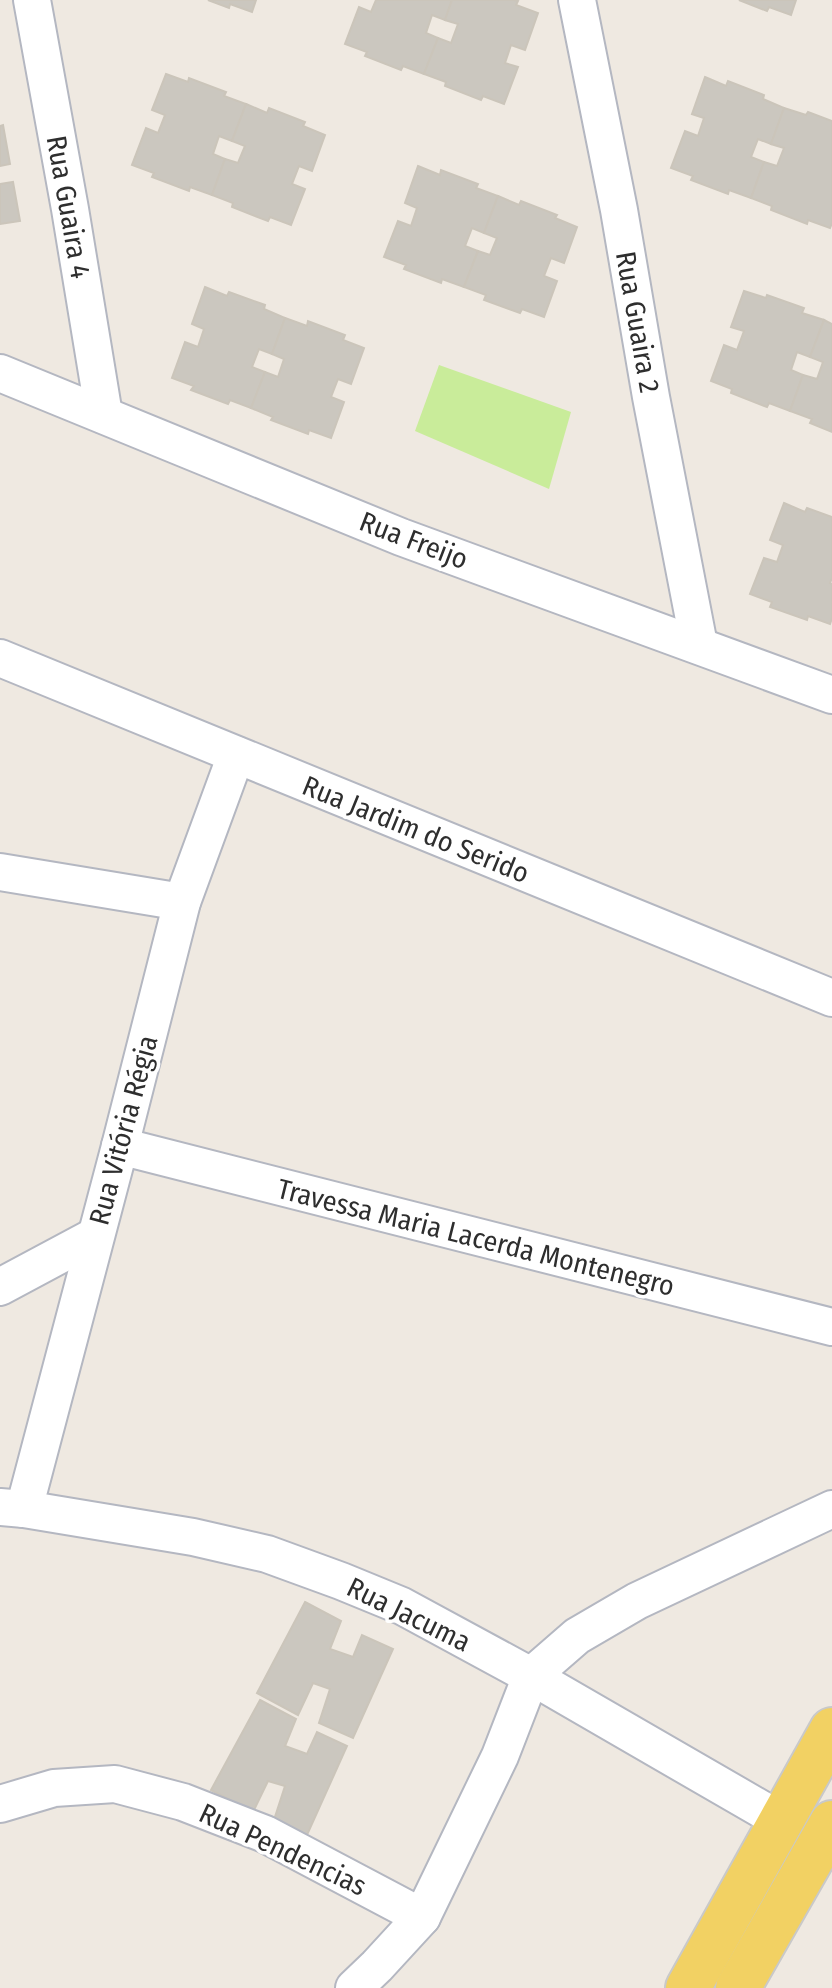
<svg xmlns="http://www.w3.org/2000/svg" width="832" height="1988" viewBox="0 0 832 1988" font-family="'Fira Sans Condensed',sans-serif">
	<style>
		.pitch { fill: #c9ec9a }
		.building { fill: #cbc7bf; stroke: #cbc5ba; stroke-width: 2 }
		.lines { fill: none; stroke-linecap: round; stroke-linejoin: round }
		.minor-casing { stroke: #b4b7c1; stroke-width: 40 }
		.primary-casing { stroke: #c9c9c9; stroke-width: 48 }
		.minor { stroke: #fff; stroke-width: 36 }
		.primary { stroke: #f2d163; stroke-width: 44 }
		.labels { text-anchor: middle; stroke-width: 7; stroke-linejoin: round; paint-order: stroke }
		.street-label { font-size: 28px; fill: #2e2e2e; stroke: #fff }
	</style>
	<rect width="100%" height="100%" fill="#efe9e1"/>
	<!-- pitch -->
	<polygon class="pitch" points="439,365 571,412 549,489 415,431"/>
	<!-- building -->
	<g class="building">
		<polygon points="208,0 256,0 252,12 230,4 229,8"/>
		<polygon points="376,0 452,0 445,20 432,15 426,33 438,38 424,74 403,66 401,70 365,56 367,52 345,44 359,7 371,12"/>
		<polygon points="452,0 514,0 518,1 516,5 538,13 525,50 511,45 505,63 518,67 504,104 483,96 481,100 445,86 446,82 424,74 438,38 451,43 458,24 445,20"/>
		<polygon points="739,0 796,0 791,15 769,7 767,11"/>
		<polygon points="166,74 188,82 189,78 226,92 224,96 246,104 232,141 219,136 213,154 225,159 212,195 190,187 189,191 152,177 154,173 132,165 146,128 158,133 165,115 152,110"/>
		<polygon points="705,77 726,86 728,81 764,95 763,99 784,108 771,144 758,139 751,157 764,162 751,198 729,190 728,194 691,180 693,176 671,168 685,131 698,136 704,118 692,114"/>
		<polygon points="246,104 267,113 269,108 305,122 303,126 325,135 312,171 299,166 292,184 305,189 291,225 270,217 268,221 232,207 233,203 212,195 225,159 238,163 245,146 232,141"/>
		<polygon points="784,108 806,115 808,112 832,121 832,223 830,228 808,220 807,224 771,210 772,206 751,198 764,162 777,166 784,148 771,144"/>
		<polygon points="3,125 10,164 0,166 0,126"/>
		<polygon points="418,166 440,175 441,170 478,184 476,188 498,196 484,233 472,228 465,246 478,251 464,287 442,279 441,283 404,269 406,265 384,257 398,221 411,226 417,208 405,203"/>
		<polygon points="13,182 20,221 0,224 0,184"/>
		<polygon points="498,196 519,205 521,201 557,215 555,218 577,227 564,263 551,258 544,276 557,281 544,317 522,309 520,313 484,300 486,295 464,287 478,251 490,255 497,238 484,233"/>
		<polygon points="205,287 227,296 229,292 265,305 264,309 285,318 272,354 259,349 252,367 265,372 251,408 230,400 228,404 191,390 194,386 172,378 185,342 198,347 204,329 192,324"/>
		<polygon points="744,291 766,298 767,295 804,308 802,313 824,320 810,357 797,352 791,370 803,375 790,411 769,403 767,407 731,393 732,389 711,381 724,345 737,350 744,331 731,327"/>
		<polygon points="285,318 307,326 308,321 345,335 343,340 364,348 351,384 338,379 331,397 344,402 331,438 309,430 308,434 271,420 273,417 251,408 265,372 278,377 284,359 272,354"/>
		<polygon points="824,320 832,324 832,432 810,423 812,419 790,411 803,375 817,379 823,362 810,357"/>
		<polygon points="784,503 805,512 807,508 832,517 832,578 830,583 832,584 832,618 830,624 808,616 807,620 770,607 772,602 750,594 764,558 777,562 783,545 770,540"/>
		<polygon points="305,1602 341,1621 330,1649 353,1657 362,1635 393,1649 353,1738 319,1723 330,1689 313,1683 298,1715 257,1693"/>
		<polygon points="260,1700 296,1719 285,1746 307,1754 317,1732 347,1746 307,1835 274,1820 285,1786 268,1781 253,1812 211,1790"/>
	</g>
	<g class="lines">
		<!-- minor casing -->
		<g class="minor-casing">
			<g id="minor">
				<polyline points="32,0 70,209 104,415"/>
				<polyline points="577,0 619,210 651,397 699,645"/>
				<polyline points="0,373 401,537 832,695"/>
				<polyline points="0,658 832,998"/>
				<polyline points="0,872 182,902"/>
				<polyline points="120,1146 832,1327"/>
				<polyline points="0,1287 95,1236"/>
				<polyline points="0,1507 24,1509 193,1537 267,1554 341,1581 402,1606 531,1676 780,1820"/>
				<polyline points="24,1509 120,1146 182,902 236,755"/>
				<polyline points="0,1804 54,1788 115,1784 183,1802 265,1834 422,1917"/>
				<polyline points="354,1988 377,1966 422,1917 500,1756 531,1676 577,1636 637,1601 832,1509"/>
			</g>
		</g>
		<!-- primary casing -->
		<g class="primary-casing">
			<g id="primary">
				<polyline points="688,1988 832,1730"/>
				<polyline points="738,1988 832,1823"/>
			</g>
		</g>
		<!-- minor -->
		<use href="#minor" class="minor"/>
		<!-- primary -->
		<use href="#primary" class="primary"/>
	</g>
	<g class="labels">
		<!-- street labels -->
		<g class="street-label">
			<text transform="translate(69 207) rotate(80)" y="10">Rua Guaira 4</text>
			<text transform="translate(638 322) rotate(80)" y="10">Rua Guaira 2</text>
			<text transform="translate(414 540) rotate(21)" y="10">Rua Freijo</text>
			<text transform="translate(416 829) rotate(22)" y="10">Rua Jardim do Serido</text>
			<text transform="translate(123 1130) rotate(-75)" y="10">Rua Vitória Régia</text>
			<text transform="translate(476 1237) rotate(14)" y="10">Travessa Maria Lacerda Montenegro</text>
			<text transform="translate(409 1614) rotate(26)" y="10">Rua Jacuma</text>
			<text transform="translate(283 1849) rotate(25)" y="10">Rua Pendencias</text>
		</g>
	</g>
</svg>
